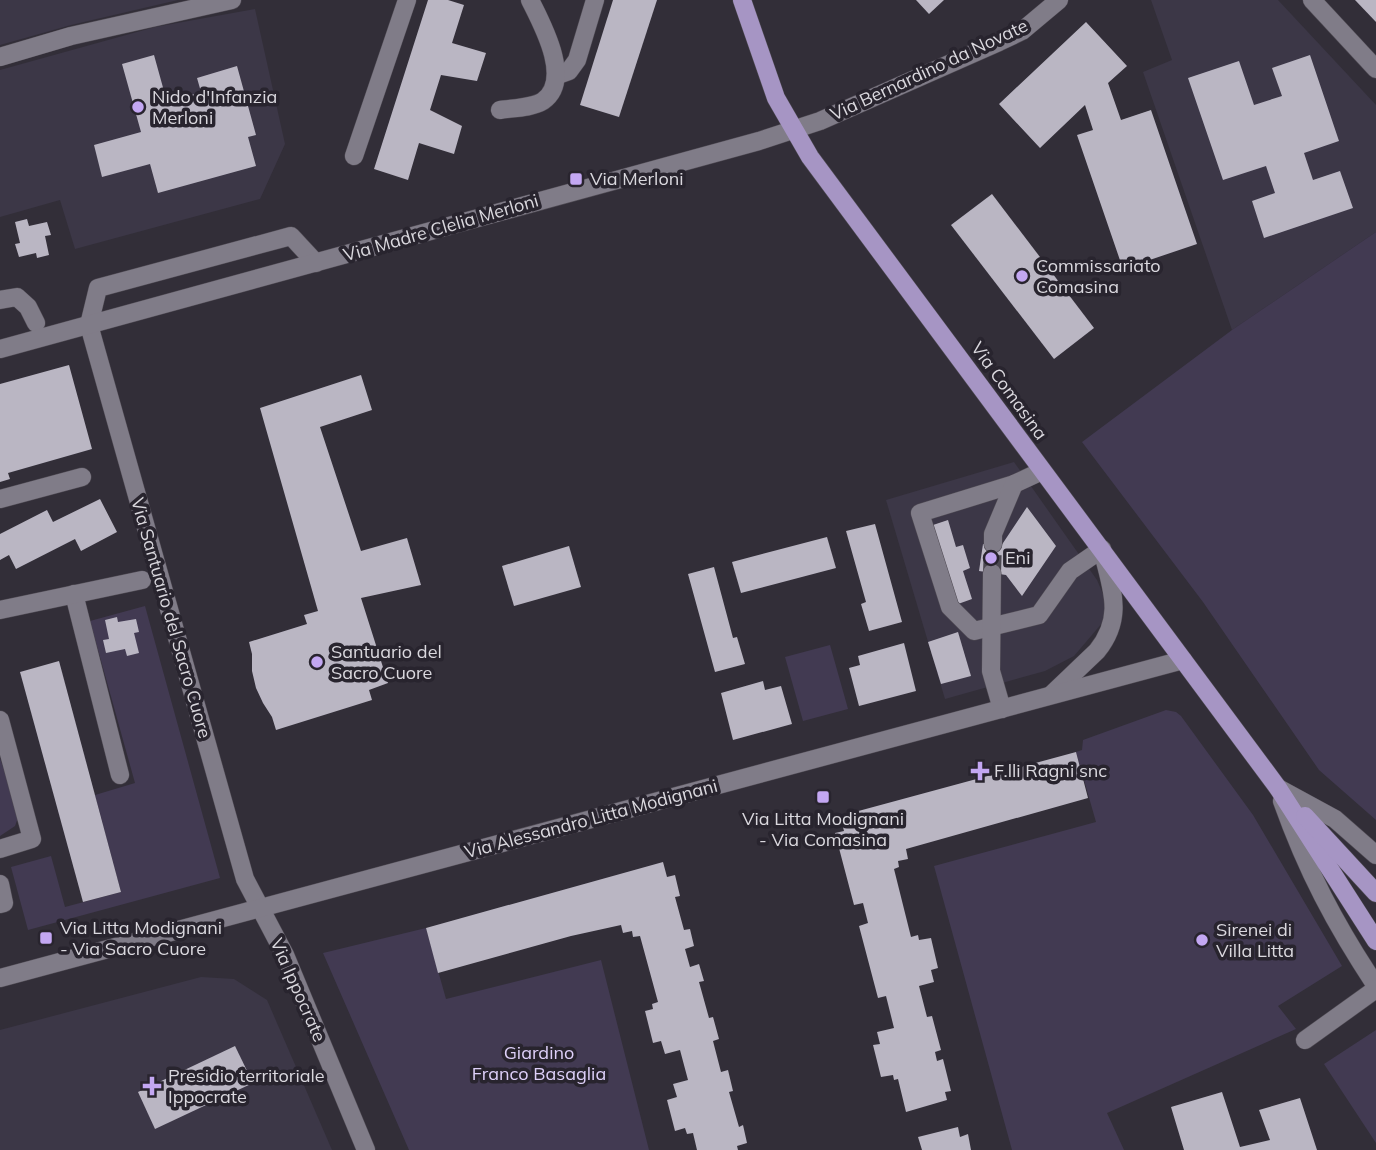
<svg xmlns="http://www.w3.org/2000/svg" width="1376" height="1150" viewBox="0 0 1376 1150" font-family="Mulish,sans-serif">
	<style>
		.built { fill: #3c3747 }
		.green { fill: #423a52 }
		.building { fill: #bab6c3 }
		.lines { fill: none; stroke-linecap: round; stroke-linejoin: round }
		.minor-tunnel { stroke: #4b4851; stroke-width: 18; stroke-dasharray: 18 9; stroke-linecap: butt }
		.minor-casing { stroke: #504c55; stroke-width: 19 }
		.major-casing { stroke: #504c55; stroke-width: 19 }
		.minor { stroke: #807c88; stroke-width: 18 }
		.major { stroke: #a695c4; stroke-width: 18 }
		.poi-dot { fill: #c3a7f2; stroke: #28242e; stroke-width: 2.5 }
		.labels { text-anchor: middle; stroke-width: 7; stroke-linejoin: round; paint-order: stroke }
		.street-label { font-size: 18px; fill: #dad8de; stroke: #28242e }
		.poi-label { font-size: 18px; fill: #dad8de; stroke: #28242e; text-anchor: start }
		.park-label { font-size: 18px; fill: #ded0f9; stroke: #28242e }
	</style>
	<rect width="100%" height="100%" fill="#322e38"/>
	<!-- built -->
	<g class="built">
		<polygon points="0,0 178,0 71,25 0,45"/>
		<polygon points="1151,0 1278,0 1376,105 1376,232 1232,330 1143,72 1172,60"/>
		<polygon points="255,9 285,144 260,199 75,249 60,200 0,217 0,70 155,27"/>
		<polygon points="1014,462 1097,580 1103,594 1105,606 1103,622 1074,656 1045,671 945,699 886,500"/>
		<polygon points="201,977 234,979 267,1000 332,1150 0,1150 0,1030"/>
	</g>
	<!-- green -->
	<g class="green">
		<polygon points="1376,232 1376,820 1319,770 1203,602 1082,442 1232,330"/>
		<polygon points="145,606 220,878 28,930 11,867 51,856 65,907 121,892 95,795 135,783 90,621"/>
		<polygon points="830,645 848,709 803,721 785,657"/>
		<polygon points="1166,710 1176,712 1181,716 1253,815 1342,966 1278,1006 1296,1029 1107,1113 1124,1150 1012,1150 934,866 1096,822 1076,752 1082,750 1083,740"/>
		<polygon points="0,758 19,815 15,826 0,836"/>
		<polygon points="426,928 446,999 601,960 649,1150 409,1150 323,953"/>
		<polygon points="1376,1030 1376,1143 1324,1064"/>
	</g>
	<!-- building -->
	<g class="building">
		<polygon points="428,0 448,0 464,5 452,43 486,53 477,81 441,75 430,110 462,126 454,154 419,143 408,180 374,169"/>
		<polygon points="613,0 657,0 619,117 580,105"/>
		<polygon points="916,0 944,0 929,14"/>
		<polygon points="1355,0 1376,0 1376,22"/>
		<polygon points="1086,22 1127,66 1108,83 1121,120 1151,110 1197,244 1123,269 1077,135 1093,130 1085,105 1040,148 999,104"/>
		<polygon points="154,55 167,102 201,92 197,78 237,66 256,135 248,137 256,166 158,193 150,164 102,177 94,145 141,132 122,64"/>
		<polygon points="1310,55 1339,141 1304,153 1313,180 1340,171 1353,208 1264,238 1252,201 1275,193 1266,166 1223,180 1188,78 1239,61 1254,105 1282,96 1272,68"/>
		<polygon points="992,194 1094,328 1054,359 951,225"/>
		<polygon points="27,219 29,226 47,222 51,235 45,236 49,255 37,258 36,253 19,257 15,244 20,243 15,222"/>
		<polygon points="69,365 92,449 8,473 10,479 0,482 0,384"/>
		<polygon points="361,375 372,410 320,427 361,551 407,538 421,585 361,598 388,683 369,690 372,700 276,730 272,717 263,703 256,688 252,671 252,654 249,642 307,624 304,615 318,611 260,408"/>
		<polygon points="100,499 117,532 81,551 75,539 16,569 9,555 0,560 0,534 47,510 53,522"/>
		<polygon points="1027,507 1056,546 1022,596 1006,575 979,571 983,544 1001,546"/>
		<polygon points="948,520 956,547 963,545 970,568 963,571 972,599 958,604 933,525"/>
		<polygon points="875,524 902,622 869,631 861,604 866,602 846,531"/>
		<polygon points="827,537 836,568 741,593 732,562"/>
		<polygon points="569,546 581,587 514,606 502,566"/>
		<polygon points="714,567 733,638 737,637 745,664 715,672 688,574"/>
		<polygon points="117,617 118,622 136,619 139,632 134,633 139,653 127,656 125,649 106,653 103,640 109,639 105,620"/>
		<polygon points="958,632 971,676 941,684 928,642"/>
		<polygon points="904,643 916,691 859,706 849,668 860,665 858,656"/>
		<polygon points="59,661 121,892 83,902 20,672"/>
		<polygon points="763,681 765,690 781,686 792,724 733,740 721,693"/>
		<polygon points="1076,752 1088,798 906,849 908,859 898,861 899,867 894,869 911,937 918,935 919,940 931,938 938,968 931,970 934,982 919,986 927,1017 932,1016 941,1050 935,1052 937,1061 943,1059 951,1091 945,1092 947,1100 906,1112 898,1079 894,1080 893,1075 881,1077 873,1045 880,1044 877,1032 894,1028 886,996 878,998 859,926 868,923 863,903 854,905 835,833 844,831 840,816"/>
		<polygon points="663,862 667,877 675,875 680,896 675,897 684,930 690,929 694,946 685,949 690,967 699,964 704,981 699,982 709,1018 713,1017 719,1039 713,1041 721,1072 728,1070 733,1091 729,1092 739,1127 743,1125 747,1143 737,1146 738,1150 697,1150 693,1133 687,1134 685,1128 675,1131 667,1100 677,1097 673,1084 688,1080 680,1050 665,1054 661,1041 653,1043 645,1011 653,1009 652,1004 658,1002 640,936 633,937 632,931 623,933 621,925 571,936 438,973 426,928"/>
		<polygon points="235,1046 253,1083 155,1129 138,1092"/>
		<polygon points="1222,1092 1240,1147 1270,1140 1259,1110 1300,1098 1317,1150 1184,1150 1171,1107"/>
		<polygon points="958,1127 960,1137 968,1134 971,1150 922,1150 918,1137"/>
	</g>
	<g class="lines">
		<!-- minor-tunnel -->
		<polyline class="minor-tunnel" points="992,573 993,544"/>
		<!-- minor casing -->
		<g class="minor-casing">
			<g id="minor">
				<polyline points="1312,0 1376,69"/>
				<polyline points="0,57 71,36 232,0"/>
				<polyline points="558,75 569,71 577,60 595,0"/>
				<path d="M500 110C512 108 532 108 543 101 573 80 542 24 530 0"/>
				<polyline points="354,156 407,0"/>
				<polyline points="316,263 291,236 98,288 89,325 245,879 285,955 366,1150"/>
				<polyline points="0,300 17,297 28,307 36,323"/>
				<polyline points="0,349 759,141 820,121 999,42 1022,31 1059,0"/>
				<path d="M1042 471 1014 484 920 513 950 607 974 631 1039 615 1070 571 1102 549C1111 588 1125 616 1097 651L1052 694"/>
				<polyline points="0,499 82,477"/>
				<polyline points="993,544 993,534 1014,484"/>
				<polyline points="992,573 991,671 1002,709"/>
				<polyline points="74,594 120,775"/>
				<polyline points="0,610 142,580"/>
				<polyline points="0,720 32,839 0,849"/>
				<polyline points="1278,788 1335,819 1376,855"/>
				<path d="M1282 801C1307 871 1335 924 1376 986"/>
				<polyline points="0,884 4,903 0,904"/>
				<polyline points="0,978 1183,660"/>
				<polyline points="1305,1040 1376,989"/>
			</g>
		</g>
		<!-- major casing -->
		<g class="major-casing">
			<g id="major">
				<polyline points="742,0 776,98 810,157 1278,788 1376,941"/>
				<polyline points="1305,816 1376,893"/>
			</g>
		</g>
		<!-- minor -->
		<use href="#minor" class="minor"/>
		<!-- major -->
		<use href="#major" class="major"/>
	</g>
	<!-- markers -->
	<g class="poi-dot">
		<circle cx="138" cy="107" r="7"/>
		<rect x="569" y="172" width="14" height="14" rx="3.5"/>
		<circle cx="1022" cy="276" r="7"/>
		<circle cx="991" cy="558" r="7"/>
		<circle cx="317" cy="662" r="7"/>
		<path d="M976.5 760.5h7v7h7v7h-7v7h-7v-7h-7v-7h7z"/>
		<rect x="816" y="790" width="14" height="14" rx="3.5"/>
		<rect x="39" y="931" width="14" height="14" rx="3.5"/>
		<circle cx="1202" cy="940" r="7"/>
		<path d="M148.5 1075.5h7v7h7v7h-7v7h-7v-7h-7v-7h7z"/>
	</g>
	<g class="labels">
		<!-- street labels -->
		<g class="street-label">
			<text transform="translate(929 70) rotate(-25)" y="6">Via Bernardino da Novate</text>
			<text transform="translate(441 228) rotate(-16)" y="6">Via Madre Clelia Merloni</text>
			<text transform="translate(1009 391) rotate(54)" y="6">Via Comasina</text>
			<text transform="translate(171 618) rotate(74)" y="6">Via Santuario del Sacro Cuore</text>
			<text transform="translate(591 819) rotate(-15)" y="6">Via Alessandro Litta Modignani</text>
			<text transform="translate(298 990) rotate(66)" y="6">Via Ippocrate</text>
		</g>
		<!-- poi labels -->
		<g class="poi-label">
			<text x="152" y="103">Nido d'Infanzia<tspan x="152" dy="21">Merloni</tspan></text>
			<text x="590" y="185">Via Merloni</text>
			<text x="1036" y="272">Commissariato<tspan x="1036" dy="21">Comasina</tspan></text>
			<text x="1005" y="564">Eni</text>
			<text x="331" y="658">Santuario del<tspan x="331" dy="21">Sacro Cuore</tspan></text>
			<text x="994" y="777">F.lli Ragni snc</text>
			<text x="823" y="825" text-anchor="middle">Via Litta Modignani<tspan x="823" dy="21">- Via Comasina</tspan></text>
			<text x="60" y="934">Via Litta Modignani<tspan x="60" dy="21">- Via Sacro Cuore</tspan></text>
			<text x="1216" y="936">Sirenei di<tspan x="1216" dy="21">Villa Litta</tspan></text>
			<text x="168" y="1082">Presidio territoriale<tspan x="168" dy="21">Ippocrate</tspan></text>
		</g>
		<!-- park labels -->
		<g class="park-label">
			<text x="539" y="1059">Giardino<tspan x="539" dy="21">Franco Basaglia</tspan></text>
		</g>
	</g>
</svg>
